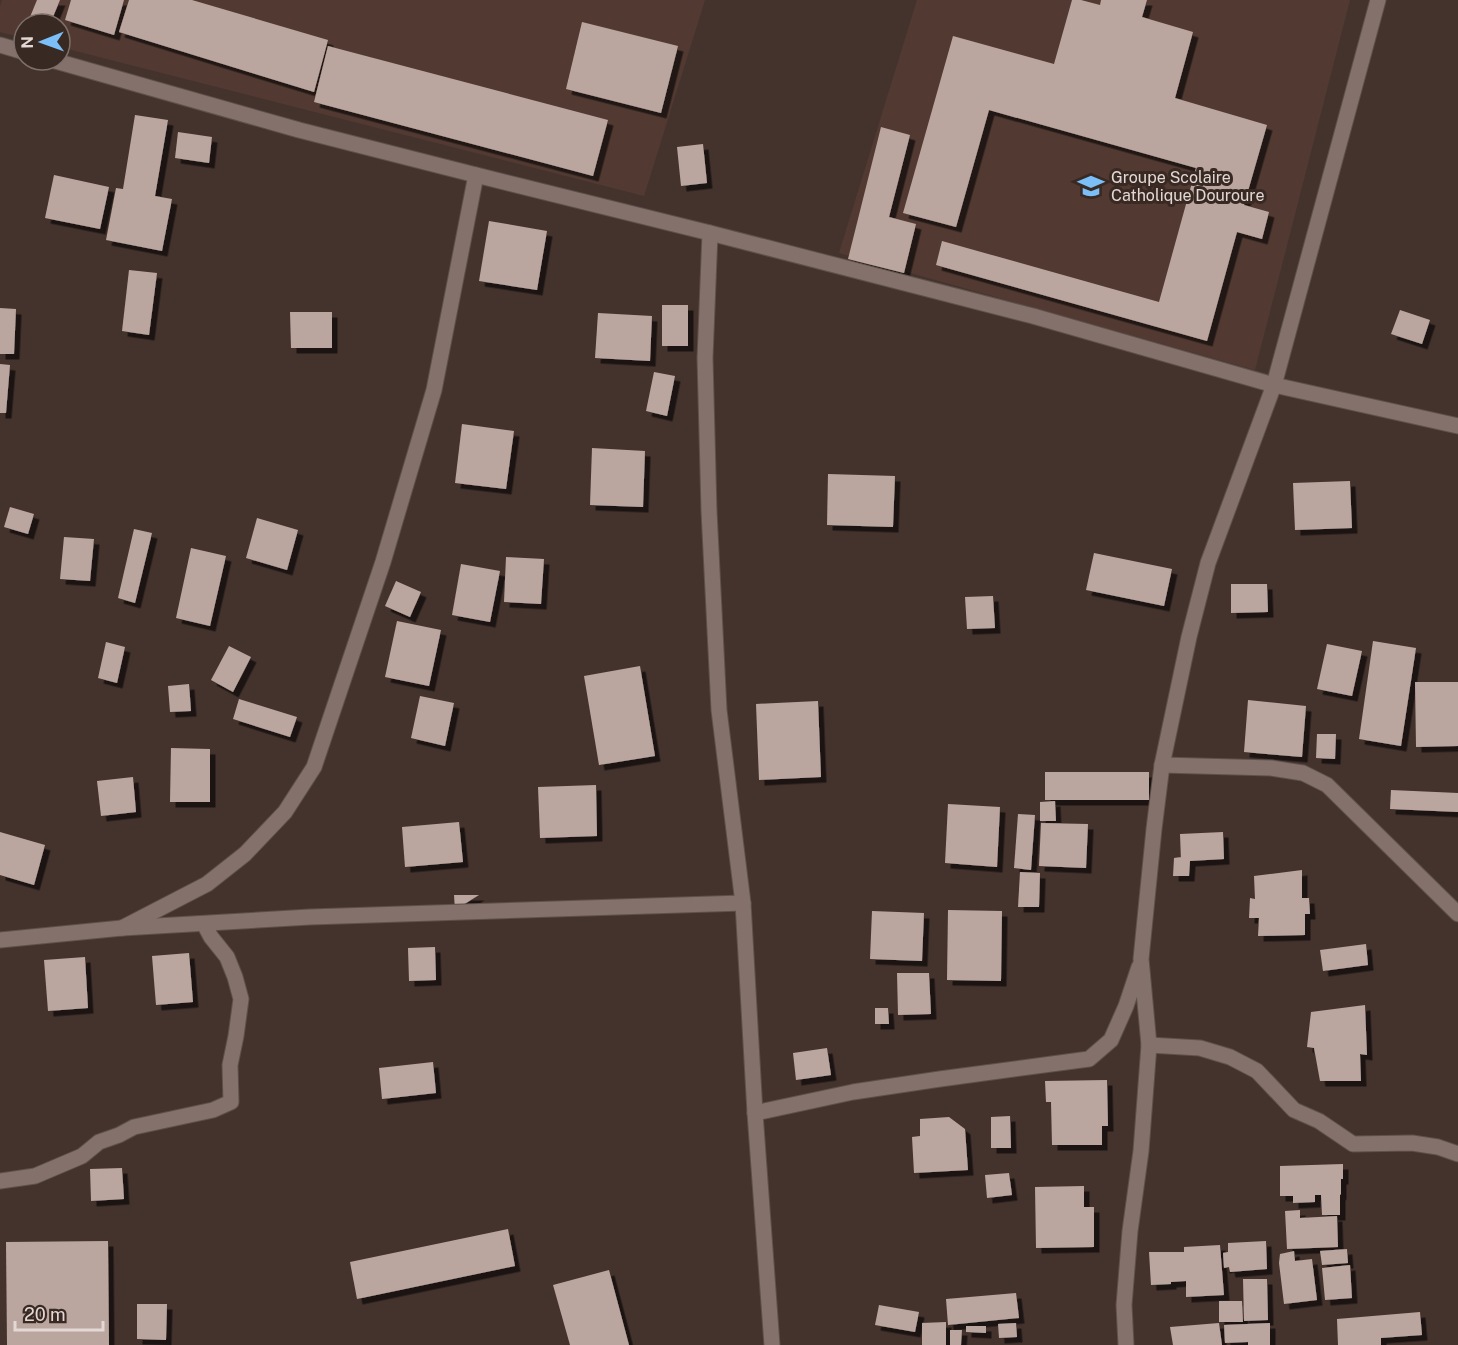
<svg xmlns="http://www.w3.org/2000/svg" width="1458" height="1345" viewBox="0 0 1458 1345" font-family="'Public Sans',sans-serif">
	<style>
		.built { fill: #523a32 }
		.building { fill: #bba69f; filter: url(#shadow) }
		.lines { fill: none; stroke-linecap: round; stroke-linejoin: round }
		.minor-casing { stroke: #5e504b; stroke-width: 17 }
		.minor { stroke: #85716b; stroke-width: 15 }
		.labels { text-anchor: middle; stroke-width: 6; stroke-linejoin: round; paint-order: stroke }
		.poi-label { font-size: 16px; fill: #e3d8d5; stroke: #392923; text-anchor: start }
	</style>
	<defs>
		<filter id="shadow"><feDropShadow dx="5.5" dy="5.5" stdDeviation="0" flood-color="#0009"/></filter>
	</defs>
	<rect width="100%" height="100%" fill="#44332d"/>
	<!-- built -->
	<g class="built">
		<polygon points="2,0 705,0 644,196 60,47 60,24 24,24 24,38 0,32 0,6"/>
		<polygon points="917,0 1350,0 1255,370 839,253"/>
	</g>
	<!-- building -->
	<g class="building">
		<polygon points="37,0 60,0 50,24 30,17"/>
		<polygon points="71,0 124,0 114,35 65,20"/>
		<polygon points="129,0 192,0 328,40 314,92 119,32"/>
		<polygon points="1072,0 1081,0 1100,5 1101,0 1147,0 1142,17 1193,32 1175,98 1267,125 1244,205 1269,212 1262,239 1237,232 1207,341 936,265 942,241 1159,302 1196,168 989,110 956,227 903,213 953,36 1054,64"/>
		<polygon points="582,22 678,46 661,113 566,89"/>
		<polygon points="328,46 608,120 593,176 314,102"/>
		<polygon points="135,115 168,120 155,196 172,199 162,251 106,240 116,188 123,189"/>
		<polygon points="881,127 910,135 889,217 916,224 904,273 848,259"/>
		<polygon points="178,132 212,137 209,163 175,158"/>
		<polygon points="703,144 707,183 681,186 677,147"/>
		<polygon points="54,175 109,187 100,229 45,218"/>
		<polygon points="489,221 547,231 537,290 479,281"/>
		<polygon points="129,270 157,273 149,335 122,331"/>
		<rect x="662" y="305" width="26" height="41"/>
		<polygon points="0,308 16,309 14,354 0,354"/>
		<polygon points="1400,310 1430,320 1422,344 1391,334"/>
		<polygon points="290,312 332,312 332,348 291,348"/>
		<polygon points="598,313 652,316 650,361 595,358"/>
		<polygon points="0,364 10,365 6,413 0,413"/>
		<polygon points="654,372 675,376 667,416 646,411"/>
		<polygon points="462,424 514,431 506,489 455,483"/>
		<polygon points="592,448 645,451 643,507 590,505"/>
		<polygon points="828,474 895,476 893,527 827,525"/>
		<polygon points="1350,481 1352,528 1295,530 1293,483"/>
		<polygon points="10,507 34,514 28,534 4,527"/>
		<polygon points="257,518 298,530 287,570 246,558"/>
		<polygon points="134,529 152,533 135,603 118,598"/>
		<polygon points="64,537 94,539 90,581 60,579"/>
		<polygon points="191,548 226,556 210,626 176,618"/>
		<polygon points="1094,553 1172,569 1164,606 1086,590"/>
		<polygon points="506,557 544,559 541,604 504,602"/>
		<polygon points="461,564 500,571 490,622 452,615"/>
		<polygon points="396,581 421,592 410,617 385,606"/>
		<polygon points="1231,584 1267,584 1268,612 1231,613"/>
		<polygon points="993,596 995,628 967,629 965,597"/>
		<polygon points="397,621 441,630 429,686 385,677"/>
		<polygon points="1373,641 1416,648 1401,746 1359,739"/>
		<polygon points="106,642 125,647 117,683 98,678"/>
		<polygon points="1327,644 1362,651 1352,696 1317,689"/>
		<polygon points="229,646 251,657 233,692 211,680"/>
		<polygon points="640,666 655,756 599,765 584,676"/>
		<polygon points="1415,682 1458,682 1458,746 1416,747"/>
		<polygon points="189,684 191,711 170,712 168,686"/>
		<polygon points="420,696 454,703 445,746 411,738"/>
		<polygon points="239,699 297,717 290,737 233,719"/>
		<polygon points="1248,700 1306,706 1302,757 1244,752"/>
		<polygon points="818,701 821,777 759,780 756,704"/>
		<polygon points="1317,734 1336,734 1335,759 1316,758"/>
		<polygon points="171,748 210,749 210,802 170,802"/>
		<rect x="1045" y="772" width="104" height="28"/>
		<polygon points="133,777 136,812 101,816 97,781"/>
		<polygon points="596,785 597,836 540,838 538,787"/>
		<polygon points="1391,790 1458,793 1458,812 1390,809"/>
		<polygon points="1055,801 1056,821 1040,821 1040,802"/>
		<polygon points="948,804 1000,807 997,867 945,863"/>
		<polygon points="1018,814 1035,815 1031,870 1014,868"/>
		<polygon points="459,822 463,862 405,867 402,827"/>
		<polygon points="1041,823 1088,824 1086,868 1039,866"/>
		<polygon points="0,832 45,845 34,885 0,875"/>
		<polygon points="1223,832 1224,859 1190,861 1189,876 1173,876 1174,858 1181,857 1181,861 1180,834"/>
		<polygon points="1302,870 1302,898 1309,898 1310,914 1305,914 1305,935 1258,936 1259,918 1249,918 1250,898 1255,899 1254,876"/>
		<polygon points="1020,872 1040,873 1039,907 1018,907"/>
		<polygon points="454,895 479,895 455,910"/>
		<polygon points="948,910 1002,911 1001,981 947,980"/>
		<polygon points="872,911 924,913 922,961 870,959"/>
		<polygon points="1366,944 1368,965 1323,971 1320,950"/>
		<polygon points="435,947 436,980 409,981 408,948"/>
		<polygon points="189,953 193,1002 156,1005 152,956"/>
		<polygon points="85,957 88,1008 48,1011 44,960"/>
		<polygon points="897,973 929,973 931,1014 898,1015"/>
		<polygon points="1365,1005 1367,1055 1360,1054 1361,1081 1320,1081 1314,1048 1307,1047 1311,1012"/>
		<polygon points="875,1008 888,1008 889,1024 875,1024"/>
		<polygon points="827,1048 831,1075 796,1080 793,1053"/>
		<polygon points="433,1062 436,1093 382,1099 379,1068"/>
		<polygon points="1107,1080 1108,1126 1102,1126 1102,1145 1052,1145 1051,1102 1046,1102 1045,1081"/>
		<polygon points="1010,1116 1011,1148 991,1148 991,1117"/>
		<polygon points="949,1117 965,1129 968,1170 914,1173 912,1137 920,1136 920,1119"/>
		<polygon points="1343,1164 1343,1179 1341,1179 1341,1194 1340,1195 1340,1215 1322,1215 1321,1195 1315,1195 1315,1202 1293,1203 1293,1196 1280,1196 1280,1166"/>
		<polygon points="122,1168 124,1199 91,1201 90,1169"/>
		<polygon points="1009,1173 1012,1195 987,1198 985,1175"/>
		<polygon points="1084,1186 1084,1207 1094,1207 1094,1247 1036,1248 1035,1187"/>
		<polygon points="1300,1210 1300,1218 1337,1216 1338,1247 1287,1249 1285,1211"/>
		<polygon points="508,1229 515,1266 357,1299 350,1262"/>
		<polygon points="108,1241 109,1345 7,1345 6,1242"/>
		<polygon points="1266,1241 1267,1269 1230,1272 1229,1267 1224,1268 1223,1253 1228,1252 1228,1243"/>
		<polygon points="1220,1245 1224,1295 1186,1297 1186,1281 1171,1282 1171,1268 1171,1284 1151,1285 1149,1252 1184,1252 1184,1247"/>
		<polygon points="1347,1249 1348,1263 1322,1265 1320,1251"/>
		<polygon points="1294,1251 1295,1261 1312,1259 1317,1300 1284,1304 1279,1263 1280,1254"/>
		<polygon points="1350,1265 1352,1298 1325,1300 1322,1268"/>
		<polygon points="609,1270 629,1345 570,1345 553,1285"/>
		<polygon points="1243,1279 1267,1279 1268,1320 1244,1321"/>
		<polygon points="1016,1293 1019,1318 948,1325 946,1299"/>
		<polygon points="1219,1301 1242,1301 1243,1322 1219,1322"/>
		<polygon points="137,1304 167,1304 166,1340 137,1339"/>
		<polygon points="879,1305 919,1312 915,1332 875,1325"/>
		<polygon points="1420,1312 1422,1335 1381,1338 1381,1345 1338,1345 1337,1319"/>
		<polygon points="946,1322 946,1345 922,1345 922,1323"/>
		<polygon points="1016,1323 1017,1337 999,1338 998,1324"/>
		<polygon points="1219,1323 1222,1345 1173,1345 1170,1327"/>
		<polygon points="1270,1323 1270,1345 1248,1345 1248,1342 1225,1343 1224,1325"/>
		<polygon points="966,1326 986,1326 986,1333 966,1332"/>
		<polygon points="950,1330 962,1330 961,1345 950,1345"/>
	</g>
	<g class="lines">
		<!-- minor casing -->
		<g class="minor-casing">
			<g id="minor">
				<polyline points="0,45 24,52"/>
				<polyline points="52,60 299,130 476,175 710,233 1033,316 1274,385 1458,426"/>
				<polyline points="710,233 705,358 709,511 719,710 743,903 755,1113 772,1345"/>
				<polyline points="1162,765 1271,768 1303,773 1327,785 1458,914"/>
				<polyline points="122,928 207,884 245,854 285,812 314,767 383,562 434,390 476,175"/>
				<polyline points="0,940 122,928 310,917 743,903"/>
				<polyline points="1149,1045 1200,1048 1230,1057 1257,1071 1294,1110 1319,1121 1353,1144 1412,1143 1438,1147 1458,1154"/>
				<polyline points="755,1113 853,1092 940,1079 1089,1059 1111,1040 1126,1006 1139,967"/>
				<polyline points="0,1181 35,1176 82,1156 99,1142 119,1135 134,1127 213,1110 231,1102 230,1065 236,1036 241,999 235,977 227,957 211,937 204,924"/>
				<polyline points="1126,1345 1124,1305 1130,1231 1141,1151 1149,1045 1141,959 1154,829 1162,765 1189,637 1208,563 1274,385 1378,0"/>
			</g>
		</g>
		<!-- minor -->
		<use href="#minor" class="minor"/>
	</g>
	<!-- icons -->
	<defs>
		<g id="school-bare" transform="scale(2.07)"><path d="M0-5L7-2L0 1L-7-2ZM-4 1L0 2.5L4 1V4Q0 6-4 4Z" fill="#7bbef8" stroke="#392923" stroke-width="2.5" paint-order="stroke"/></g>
	</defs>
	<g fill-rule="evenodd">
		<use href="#school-bare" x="1091" y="186"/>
	</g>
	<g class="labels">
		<!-- poi labels -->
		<g class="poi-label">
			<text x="1111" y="183">Groupe Scolaire<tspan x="1111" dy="18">Catholique Douroure</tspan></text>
		</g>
	</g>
	<!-- north arrow -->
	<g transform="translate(42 42) rotate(269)"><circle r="28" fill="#392923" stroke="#7d6f6a" stroke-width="1.5"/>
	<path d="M0-4.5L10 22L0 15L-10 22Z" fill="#7bbef8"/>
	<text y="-9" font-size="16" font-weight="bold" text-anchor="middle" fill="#e3d8d5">N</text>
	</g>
	<!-- scale -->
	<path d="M15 1321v9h88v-9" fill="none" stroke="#e3d8d5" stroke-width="3"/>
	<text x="24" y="1321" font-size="18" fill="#e3d8d5" stroke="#392923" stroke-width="4.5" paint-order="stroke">20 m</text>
</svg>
